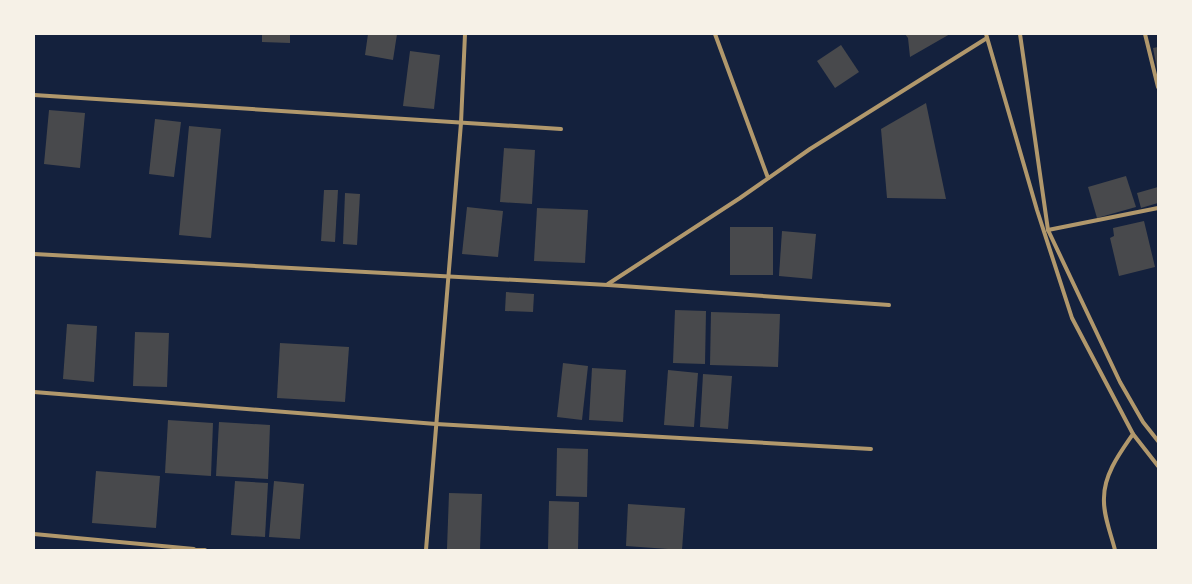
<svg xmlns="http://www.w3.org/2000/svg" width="1192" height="584" viewBox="0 0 1192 584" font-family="Inter,sans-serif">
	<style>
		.building { fill: #48494c }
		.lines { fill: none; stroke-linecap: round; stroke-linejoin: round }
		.minor { stroke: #b1986c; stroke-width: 4 }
	</style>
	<rect width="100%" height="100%" fill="#14213d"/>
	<!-- building -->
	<g class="building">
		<polygon points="262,34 290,34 290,43 262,42"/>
		<polygon points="368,34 397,34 393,60 365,55"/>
		<polygon points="905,34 950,34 910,57 908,38"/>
		<polygon points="841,45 859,72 835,88 817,61"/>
		<polygon points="1158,47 1158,69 1157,69 1153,48"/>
		<polygon points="410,51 440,55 434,109 403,106"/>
		<polygon points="926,103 946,199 887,198 881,129"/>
		<polygon points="49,110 85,113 80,168 44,164"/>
		<polygon points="155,119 181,122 174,177 149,174"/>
		<polygon points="189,126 221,129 211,238 179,235"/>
		<polygon points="504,148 535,150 532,204 500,202"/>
		<polygon points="1126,176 1136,207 1097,218 1088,187"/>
		<polygon points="1158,187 1158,203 1141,208 1137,193"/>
		<polygon points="324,190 338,190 335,242 321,241"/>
		<polygon points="345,193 360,194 357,245 343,244"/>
		<polygon points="467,207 503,211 498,257 462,254"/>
		<polygon points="537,208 588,210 585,263 534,261"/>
		<polygon points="1144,221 1155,267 1119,276 1110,238 1114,236 1113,228"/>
		<rect x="730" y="227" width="43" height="48"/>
		<polygon points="782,231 816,234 812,279 779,276"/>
		<polygon points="506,292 534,294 533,312 505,311"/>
		<polygon points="675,310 706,311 705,364 673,363"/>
		<polygon points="711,312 780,314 778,367 710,365"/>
		<polygon points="67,324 97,326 94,382 63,379"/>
		<polygon points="135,332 169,333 167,387 133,386"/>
		<polygon points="280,343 349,347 345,402 277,398"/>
		<polygon points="563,363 588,366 582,420 557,417"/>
		<polygon points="592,368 626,370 623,422 589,420"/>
		<polygon points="668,370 698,373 694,427 664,425"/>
		<polygon points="703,374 732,376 728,429 700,427"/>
		<polygon points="168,420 213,423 211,476 165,473"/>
		<polygon points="219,422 270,425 268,479 216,476"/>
		<polygon points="557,448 588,449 587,497 556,496"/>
		<polygon points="96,471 160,476 156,528 92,523"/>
		<polygon points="235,481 268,483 265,537 231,535"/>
		<polygon points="274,481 304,484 300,539 269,537"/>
		<polygon points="449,493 482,494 480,550 447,549"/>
		<polygon points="549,501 579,502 578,550 548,550"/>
		<polygon points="628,504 685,508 682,550 626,546"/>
	</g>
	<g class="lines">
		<!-- minor -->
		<g class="minor">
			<polyline points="715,34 768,178"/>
			<path d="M986 34 1037 210 1072 318 1133 434C1120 453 1104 474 1104 498 1103 515 1111 534 1115 550"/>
			<polyline points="1020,34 1048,230 1120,382 1143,422 1158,441"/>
			<polyline points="1145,34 1158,87"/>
			<polyline points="34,95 561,129"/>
			<polyline points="1048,230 1158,208"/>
			<polyline points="34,254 608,285 889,305"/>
			<polyline points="608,284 740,198 810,149 987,38"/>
			<polyline points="34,392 436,424 871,449"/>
			<polyline points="1133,434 1158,466"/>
			<polyline points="34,534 194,549"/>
			<polyline points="194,550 205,550"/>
			<polyline points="426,550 461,123 465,34"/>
		</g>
	</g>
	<!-- border -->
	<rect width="1192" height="584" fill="none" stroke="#f6f1e7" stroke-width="70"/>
</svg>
